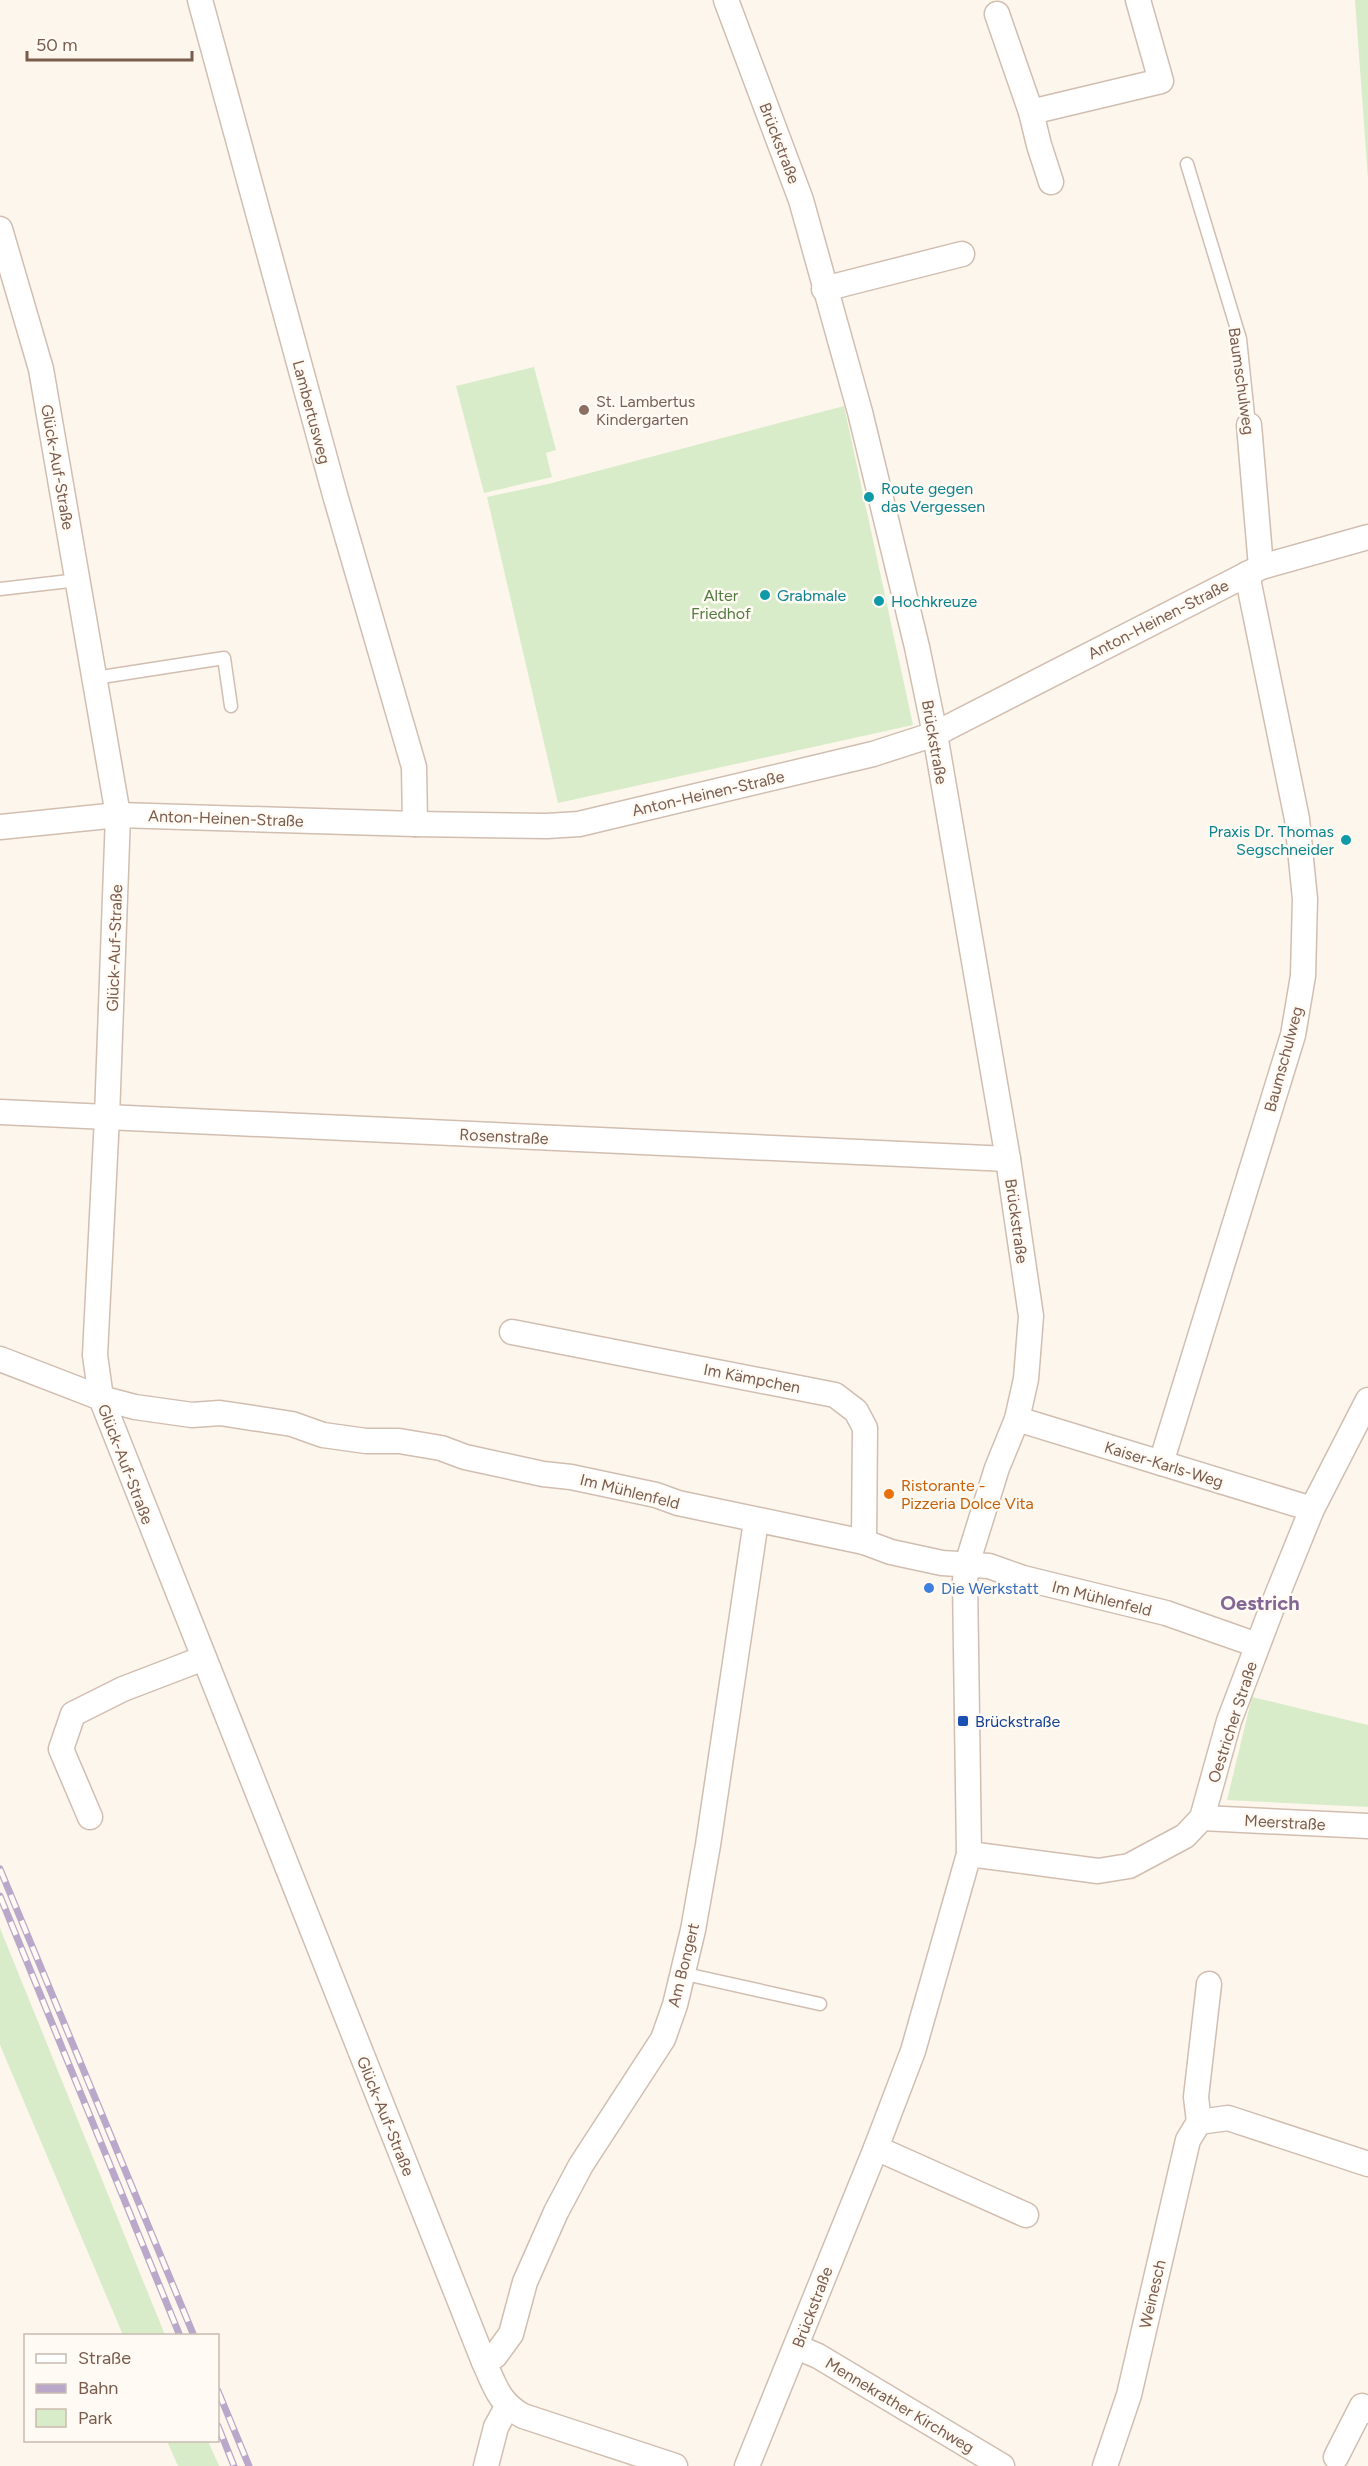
<svg xmlns="http://www.w3.org/2000/svg" width="1368" height="2466" viewBox="0 0 1368 2466" font-family="Figtree,sans-serif">
	<style>
		.green { fill: #d8ecc9 }
		.lines { fill: none; stroke-linecap: round; stroke-linejoin: round }
		.lane-casing { stroke: #d1beb0; stroke-width: 15 }
		.street-casing { stroke: #d1beb0; stroke-width: 27 }
		.lane { stroke: #fff; stroke-width: 12 }
		.street { stroke: #fff; stroke-width: 24 }
		.rail-casing { stroke: #b9a8c9; stroke-width: 7 }
		.rail { stroke: #fffaf3; stroke-width: 4.5; stroke-dasharray: 14; stroke-linecap: butt }
		.education-dot { fill: #8d6e63; stroke: #fffaf3; stroke-width: 2 }
		.culture-dot { fill: #0f9aa8; stroke: #fffaf3; stroke-width: 2 }
		.food-dot { fill: #e8710a; stroke: #fffaf3; stroke-width: 2 }
		.shop-dot { fill: #3f7fe0; stroke: #fffaf3; stroke-width: 2 }
		.transit-dot { fill: #1a4fb4; stroke: #fffaf3; stroke-width: 2 }
		.labels { text-anchor: middle; stroke-width: 5; stroke-linejoin: round; paint-order: stroke }
		.street-label { font-size: 16px; fill: #7a5c4d; stroke: #fffaf3 }
		.education-label { font-size: 16px; fill: #785e54; stroke: #fffaf3; text-anchor: start }
		.culture-label { font-size: 16px; fill: #0d838f; stroke: #fffaf3; text-anchor: start }
		.park-label { font-size: 16px; fill: #537a41; stroke: #fffaf3 }
		.food-label { font-size: 16px; fill: #c56008; stroke: #fffaf3; text-anchor: start }
		.shop-label { font-size: 16px; fill: #366cbe; stroke: #fffaf3; text-anchor: start }
		.transit-label { font-size: 16px; fill: #164399; stroke: #fffaf3; text-anchor: start }
		.quarter-label { font-size: 20px; font-weight: bold; fill: #846695; stroke: #fffaf3 }
	</style>
	<rect width="100%" height="100%" fill="#fdf6ec"/>
	<!-- green -->
	<g class="green">
		<polygon points="1355,0 1368,0 1368,179"/>
		<polygon points="534,367 556,450 546,453 552,477 484,493 456,386"/>
		<polygon points="844,406 913,725 558,803 487,497 548,484"/>
		<polygon points="1252,1697 1368,1725 1368,1807 1227,1800"/>
		<polygon points="0,1928 165,2335 123,2335 0,2045"/>
		<polygon points="167,2441 208,2441 219,2466 178,2466"/>
	</g>
	<g class="lines">
		<!-- lane casing -->
		<g class="lane-casing">
			<g id="lane">
				<polyline points="1187,164 1240,339 1249,425"/>
				<polyline points="0,589 78,580"/>
				<polyline points="95,678 224,658 231,706"/>
				<polyline points="681,1973 820,2004"/>
			</g>
		</g>
		<!-- street casing -->
		<g class="street-casing">
			<g id="street">
				<polyline points="200,0 335,495 414,767 415,824"/>
				<polyline points="726,0 801,200 860,412 917,647 935,734 1008,1159 1031,1316 1026,1379 1017,1419 997,1468 967,1564 965,1580 969,1854 913,2051 876,2148 747,2466"/>
				<polyline points="997,14 1031,112 1161,81 1138,0"/>
				<polyline points="1031,112 1039,145 1051,182"/>
				<path d="M0 229 41 369 118 815 107 1117 95 1355 101 1398 484 2362C495 2386 499 2403 523 2416L675 2466"/>
				<polyline points="824,289 962,254"/>
				<polyline points="1249,425 1261,567"/>
				<polyline points="0,827 118,815 415,824 547,826 579,824 873,754 935,734 1261,567 1368,537"/>
				<polyline points="0,1112 1008,1159"/>
				<polyline points="512,1332 835,1395 856,1411 865,1428 864,1542"/>
				<polyline points="0,1359 101,1398 135,1407 192,1415 220,1413 292,1424 323,1435 366,1441 399,1441 441,1448 465,1457 543,1474 571,1477 656,1495 678,1503 864,1542 891,1552 942,1563 989,1566 1023,1578 1166,1613 1257,1645"/>
				<polyline points="1017,1419 1312,1509"/>
				<polyline points="1161,1463 1293,1035 1303,976 1305,899 1297,819 1247,574"/>
				<polyline points="90,1817 61,1749 73,1714 123,1689 204,1658"/>
				<polyline points="1202,1818 1368,1826"/>
				<polyline points="969,1854 1098,1871 1129,1866 1185,1836 1202,1818 1229,1721 1273,1605 1312,1509 1368,1400"/>
				<polyline points="1199,2122 1196,2097 1209,1984"/>
				<polyline points="876,2148 1026,2215"/>
				<polyline points="797,2347 818,2356 1002,2466"/>
				<polyline points="484,2362 495,2356 511,2334 525,2282 556,2212 581,2165 663,2039 675,2005 693,1930 708,1845 756,1521"/>
				<polyline points="1336,2457 1362,2406 1368,2411"/>
				<polyline points="486,2466 496,2427 507,2407"/>
				<polyline points="1105,2466 1129,2395 1188,2140 1199,2122 1228,2118 1368,2164"/>
			</g>
		</g>
		<!-- lane -->
		<use href="#lane" class="lane"/>
		<!-- street -->
		<use href="#street" class="street"/>
		<!-- rail casing -->
		<g class="rail-casing">
			<g id="rail">
				<polyline points="0,1869 194,2336"/>
				<polyline points="0,1896 180,2336"/>
				<polyline points="218,2391 249,2466"/>
				<polyline points="218,2426 234,2466"/>
			</g>
		</g>
		<!-- rail -->
		<use href="#rail" class="rail"/>
	</g>
	<!-- markers -->
	<circle class="education-dot" cx="584" cy="410" r="6"/>
	<g class="culture-dot">
		<circle cx="869" cy="497" r="6"/>
		<circle cx="765" cy="595" r="6"/>
		<circle cx="879" cy="601" r="6"/>
		<circle cx="1346" cy="840" r="6"/>
	</g>
	<circle class="food-dot" cx="889" cy="1494" r="6"/>
	<circle class="shop-dot" cx="929" cy="1588" r="6"/>
	<rect class="transit-dot" x="957" y="1715" width="12" height="12" rx="3"/>
	<g class="labels">
		<!-- street labels -->
		<g class="street-label">
			<text transform="translate(780 143) rotate(69)" y="6">Brückstraße</text>
			<text transform="translate(1242 381) rotate(82)" y="6">Baumschulweg</text>
			<text transform="translate(312 412) rotate(75)" y="6">Lambertusweg</text>
			<text transform="translate(58 467) rotate(80)" y="6">Glück-Auf-Straße</text>
			<text transform="translate(1158 619) rotate(-27)" y="6">Anton-Heinen-Straße</text>
			<text transform="translate(935 742) rotate(80)" y="6">Brückstraße</text>
			<text transform="translate(708 793) rotate(-13)" y="6">Anton-Heinen-Straße</text>
			<text transform="translate(226 818) rotate(2)" y="6">Anton-Heinen-Straße</text>
			<text transform="translate(114 948) rotate(-88)" y="6">Glück-Auf-Straße</text>
			<text transform="translate(1283 1059) rotate(-75)" y="6">Baumschulweg</text>
			<text transform="translate(504 1136) rotate(3)" y="6">Rosenstraße</text>
			<text transform="translate(1017 1221) rotate(82)" y="6">Brückstraße</text>
			<text transform="translate(752 1378) rotate(11)" y="6">Im Kämpchen</text>
			<text transform="translate(126 1464) rotate(69)" y="6">Glück-Auf-Straße</text>
			<text transform="translate(1164 1464) rotate(17)" y="6">Kaiser-Karls-Weg</text>
			<text transform="translate(630 1491) rotate(14)" y="6">Im Mühlenfeld</text>
			<text transform="translate(1102 1598) rotate(14)" y="6">Im Mühlenfeld</text>
			<text transform="translate(1232 1722) rotate(-72)" y="6">Oestricher Straße</text>
			<text transform="translate(1285 1822) rotate(3)" y="6">Meerstraße</text>
			<text transform="translate(683 1965) rotate(-76)" y="6">Am Bongert</text>
			<text transform="translate(386 2116) rotate(68)" y="6">Glück-Auf-Straße</text>
			<text transform="translate(1152 2294) rotate(-77)" y="6">Weinesch</text>
			<text transform="translate(812 2307) rotate(-69)" y="6">Brückstraße</text>
			<text transform="translate(900 2405) rotate(31)" y="6">Mennekrather Kirchweg</text>
		</g>
		<!-- education labels -->
		<g class="education-label">
			<text x="596" y="407">St. Lambertus<tspan x="596" dy="18">Kindergarten</tspan></text>
		</g>
		<!-- culture labels -->
		<g class="culture-label">
			<text x="881" y="494">Route gegen<tspan x="881" dy="18">das Vergessen</tspan></text>
			<text x="777" y="601">Grabmale</text>
			<text x="891" y="607">Hochkreuze</text>
			<text x="1334" y="837" text-anchor="end">Praxis Dr. Thomas<tspan x="1334" dy="18">Segschneider</tspan></text>
		</g>
		<!-- park labels -->
		<g class="park-label">
			<text x="721" y="601">Alter<tspan x="721" dy="18">Friedhof</tspan></text>
		</g>
		<!-- food labels -->
		<g class="food-label">
			<text x="901" y="1491">Ristorante -<tspan x="901" dy="18">Pizzeria Dolce Vita</tspan></text>
		</g>
		<!-- shop labels -->
		<g class="shop-label">
			<text x="941" y="1594">Die Werkstatt</text>
		</g>
		<!-- transit labels -->
		<g class="transit-label">
			<text x="975" y="1727">Brückstraße</text>
		</g>
		<!-- quarter labels -->
		<g class="quarter-label">
			<text x="1260" y="1610">Oestrich</text>
		</g>
	</g>
	<!-- legend -->
	<rect x="24" y="2334" width="195" height="108" fill="#fffaf3" stroke="#cabbb1" stroke-width="1.5"/>
	<rect x="36" y="2354" width="30" height="9" fill="#ffffff" stroke="#cabbb1" stroke-width="1.5"/>
	<text x="78" y="2364" font-size="18" fill="#7a5c4d">Straße</text>
	<rect x="36" y="2384" width="30" height="9" fill="#b9a8c9" stroke="#cabbb1" stroke-width="1.5"/>
	<text x="78" y="2394" font-size="18" fill="#7a5c4d">Bahn</text>
	<rect x="36" y="2409" width="30" height="18" fill="#d8ecc9" stroke="#cabbb1" stroke-width="1.5"/>
	<text x="78" y="2424" font-size="18" fill="#7a5c4d">Park</text>
	<!-- scale -->
	<path d="M27 51v9h165v-9" fill="none" stroke="#7a5c4d" stroke-width="3"/>
	<text x="36" y="51" font-size="18" fill="#7a5c4d" stroke="#fffaf3" stroke-width="4.5" paint-order="stroke">50 m</text>
</svg>
